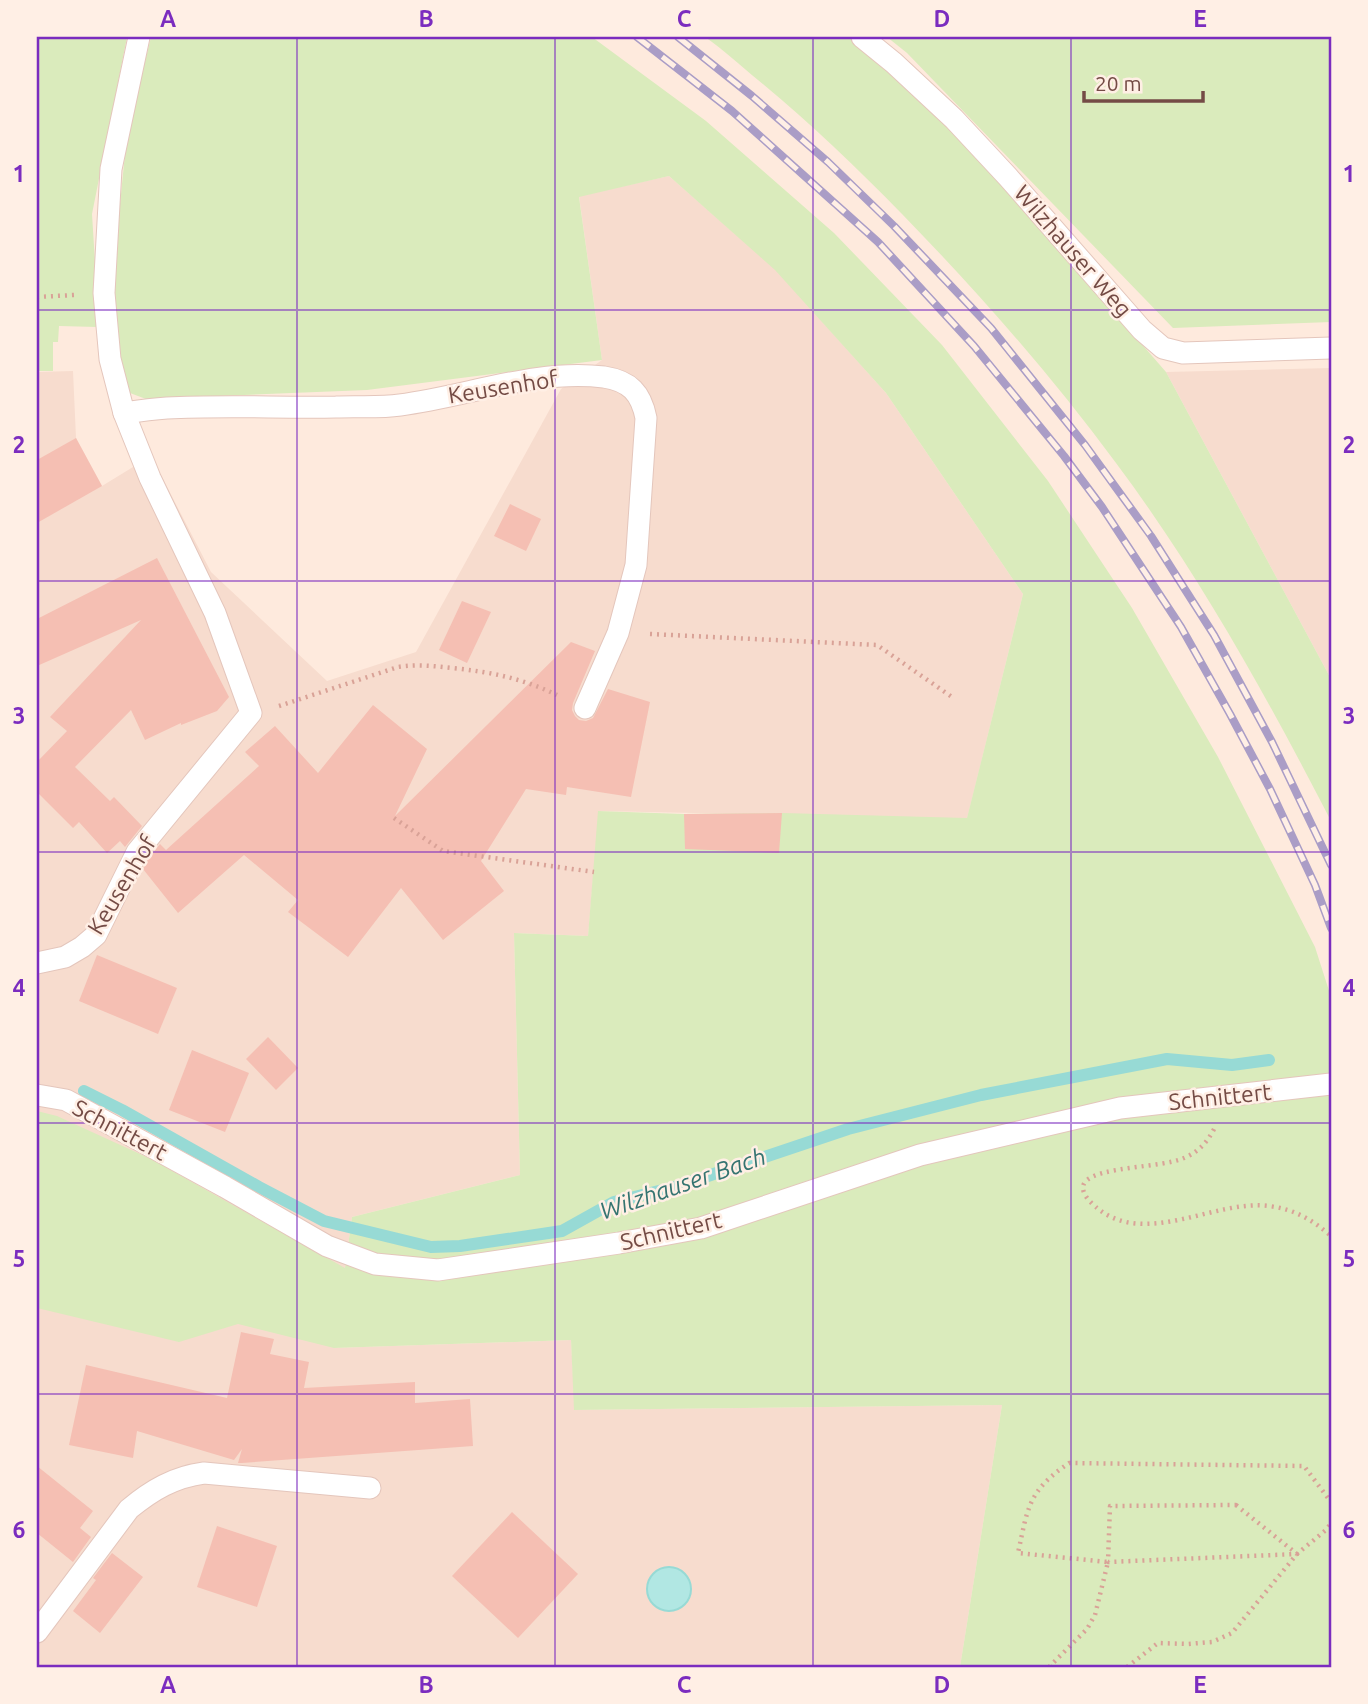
<svg xmlns="http://www.w3.org/2000/svg" width="1368" height="1704" viewBox="0 0 1368 1704" font-family="Ubuntu,sans-serif">
	<style>
		.residential { fill: #f7dcce }
		.green { fill: #daebbc }
		.water { fill: #b1e7e3; stroke: #97dad5; stroke-width: 2 }
		.lines { fill: none; stroke-linecap: round; stroke-linejoin: round }
		.stream { stroke: #97dad5; stroke-width: 12 }
		.building { fill: #f5bfb3 }
		.lane-casing { stroke: #e4c6bc; stroke-width: 23 }
		.path { stroke: #d9a297; stroke-width: 4.5; stroke-dasharray: 2 5; stroke-linecap: butt }
		.lane { stroke: #fff; stroke-width: 21 }
		.rail-casing { stroke: #aa9dc6; stroke-width: 8 }
		.rail { stroke: #ffefe5; stroke-width: 5; stroke-dasharray: 16; stroke-linecap: butt }
		.grid { fill: none; stroke: #7b2cbf; stroke-width: 2; stroke-opacity: 0.55 }
		.labels { text-anchor: middle; stroke-width: 5; stroke-linejoin: round; paint-order: stroke }
		.street-label { font-size: 23px; fill: #744b45; stroke: #ffefe5 }
		.water-label { font-size: 24px; font-style: italic; fill: #357471; stroke: #ffefe5 }
		.neatline { fill: none; stroke: #7b2cbf; stroke-width: 2.5 }
		.grid-label { font-size: 23px; text-anchor: middle; font-weight: bold; fill: #7b2cbf }
	</style>
	<rect width="100%" height="100%" fill="#feeadd"/>
	<!-- residential -->
	<g class="residential">
		<polygon points="669,176 775,269 886,393 1023,594 967,819 599,811 588,936 514,933 520,1175 352,1217 334,1348 571,1340 575,1410 1002,1405 960,1667 37,1667 37,372 73,371 76,438 102,486 151,456 211,572 327,681 416,652 561,389 602,360 579,196"/>
		<polygon points="1331,368 1331,679 1166,372"/>
	</g>
	<!-- green -->
	<g class="green">
		<polygon points="37,37 127,37 92,214 97,294 97,327 59,326 58,342 53,342 53,371 37,371"/>
		<polygon points="151,37 592,37 706,121 834,233 942,345 1048,481 1132,608 1218,757 1315,947 1331,997 1331,1667 960,1667 1002,1405 574,1410 571,1340 334,1348 238,1324 179,1342 37,1308 37,1111 57,1116 151,1159 345,1268 352,1217 520,1175 514,933 588,936 598,811 684,814 782,813 967,818 1023,594 886,393 775,270 669,176 579,197 602,360 367,390 146,399 130,393 123,374 117,343 112,284 127,134"/>
		<path d="M705 37H849L896 77 945 124 1006 188 1166 372 1331 679V821C1267 697 1199 574 1116 463 1051 375 978 292 902 214 856 167 809 122 758 80 741 66 724 50 705 37Z"/>
		<polygon points="887,37 1331,37 1331,322 1173,328 907,53"/>
	</g>
	<!-- water -->
	<circle class="water" cx="669" cy="1589" r="22"/>
	<g class="lines">
		<!-- stream -->
		<polyline class="stream" points="84,1091 122,1110 259,1187 324,1221 431,1247 460,1246 562,1231 614,1202 675,1187 848,1129 981,1095 1167,1059 1232,1065 1269,1060"/>
	</g>
	<!-- building -->
	<g class="building">
		<polygon points="76,438 102,486 37,523 37,460"/>
		<polygon points="510,504 541,519 526,551 494,536"/>
		<polygon points="157,558 229,697 217,711 181,725 181,723 145,740 131,710 75,767 110,801 114,797 142,826 125,847 120,841 107,853 79,822 73,828 37,792 37,762 67,731 50,717 141,620 37,666 37,619"/>
		<polygon points="462,601 491,612 467,663 439,650"/>
		<polygon points="571,642 595,651 573,703 572,710 575,716 579,720 586,721 593,718 608,689 650,702 631,797 567,787 566,795 526,789 481,861 504,891 443,940 401,888 348,957 288,912 298,900 244,855 178,913 143,869 148,859 160,844 166,850 259,766 245,752 275,726 318,773 373,705 427,749 395,816"/>
		<polygon points="782,813 779,853 685,849 684,814"/>
		<polygon points="97,955 177,988 158,1034 79,1001"/>
		<polygon points="268,1037 298,1068 276,1090 246,1059"/>
		<polygon points="192,1050 249,1073 225,1132 169,1110"/>
		<polygon points="241,1332 274,1339 270,1354 309,1362 304,1388 415,1382 415,1403 470,1399 473,1446 242,1463 238,1463 242,1449 234,1460 137,1431 133,1458 69,1445 86,1365 227,1398"/>
		<polygon points="37,1466 93,1511 80,1528 91,1537 73,1562 37,1533"/>
		<polygon points="512,1512 578,1574 518,1638 452,1576"/>
		<polygon points="217,1526 277,1546 257,1607 197,1587"/>
		<polygon points="112,1553 143,1577 100,1633 73,1611 96,1580 93,1578"/>
	</g>
	<g class="lines">
		<!-- lane casing -->
		<g class="lane-casing">
			<g id="lane">
				<polyline points="862,37 894,63 954,119 1008,177 1142,330 1163,348 1183,353 1331,348"/>
				<path d="M124 413C138 411 153 409 167 408 223 405 280 408 336 407 357 406 379 408 400 405 469 396 534 369 604 377 630 381 641 393 646 418L636 565 618 633 585 708"/>
				<polyline points="37,963 65,957 82,947 96,935 137,852 251,713 215,613 150,478 124,413 110,359 104,293 111,169 139,37"/>
				<polyline points="37,1095 66,1100 225,1187 327,1246 375,1264 438,1270 619,1243 701,1228 920,1155 1120,1108 1331,1084"/>
				<path d="M37 1632 129 1509C152 1490 174 1477 204 1473L370 1488"/>
			</g>
		</g>
		<!-- path -->
		<g class="path">
			<polyline points="37,297 74,295"/>
			<polyline points="650,634 877,645 952,697"/>
			<path d="M279 706 398 667C417 664 434 666 452 668 491 672 521 678 557 695"/>
			<polyline points="394,818 443,851 594,872"/>
			<path d="M1214 1129C1207 1143 1198 1152 1184 1158 1161 1168 1099 1166 1085 1182 1078 1191 1091 1203 1097 1208 1146 1248 1215 1199 1269 1206 1294 1209 1313 1220 1331 1236"/>
			<polygon points="1236,1505 1297,1554 1108,1562 1110,1506"/>
			<path d="M1051 1667 1050 1666 1087 1629 1095 1615 1108 1562 1018 1553C1028 1507 1028 1491 1069 1463L1304 1466 1331 1502"/>
			<polyline points="1127,1667 1158,1643 1188,1644 1212,1642 1232,1633 1297,1554 1327,1529 1331,1523"/>
		</g>
		<!-- lane -->
		<use href="#lane" class="lane"/>
		<!-- rail casing -->
		<g class="rail-casing">
			<g id="rail">
				<polyline points="637,37 732,111 878,242 974,346 1064,456 1102,507 1181,627 1230,714 1270,789 1315,885 1331,928"/>
				<polyline points="678,37 752,96 828,162 894,226 991,328 1085,445 1151,536 1214,635 1272,742 1331,865"/>
			</g>
		</g>
		<!-- rail -->
		<use href="#rail" class="rail"/>
	</g>
	<!-- grid -->
	<path class="grid" d="M297 37V1667M555 37V1667M813 37V1667M1071 37V1667M37 310H1331M37 581H1331M37 852H1331M37 1123H1331M37 1394H1331"/>
	<g class="labels">
		<!-- street labels -->
		<g class="street-label">
			<text transform="translate(1073 251) rotate(49)" y="8">Wilzhauser Weg</text>
			<text transform="translate(503 387) rotate(-9)" y="8">Keusenhof</text>
			<text transform="translate(122 885) rotate(-59)" y="8">Keusenhof</text>
			<text transform="translate(1220 1097) rotate(-6)" y="8">Schnittert</text>
			<text transform="translate(120 1130) rotate(28)" y="8">Schnittert</text>
			<text transform="translate(671 1231) rotate(-13)" y="8">Schnittert</text>
		</g>
		<!-- water labels -->
		<g class="water-label">
			<text transform="translate(683 1184) rotate(-19)" y="8">Wilzhauser Bach</text>
		</g>
	</g>
	<!-- border -->
	<rect width="1368" height="1704" fill="none" stroke="#ffefe5" stroke-width="77"/>
	<!-- scale -->
	<path d="M1084 91v10h119v-10" fill="none" stroke="#744b45" stroke-width="3.5"/>
	<text x="1095" y="91" font-size="21" fill="#744b45" stroke="#ffefe5" stroke-width="5" paint-order="stroke">20 m</text>
	<rect x="38" y="38" width="1292" height="1628" class="neatline"/>
	<g class="grid-label">
		<text x="168" y="27">A</text>
		<text x="426" y="27">B</text>
		<text x="684" y="27">C</text>
		<text x="942" y="27">D</text>
		<text x="1200" y="27">E</text>
		<text x="19" y="182">1</text>
		<text x="1349" y="182">1</text>
		<text x="19" y="453">2</text>
		<text x="1349" y="453">2</text>
		<text x="19" y="724">3</text>
		<text x="1349" y="724">3</text>
		<text x="19" y="996">4</text>
		<text x="1349" y="996">4</text>
		<text x="19" y="1267">5</text>
		<text x="1349" y="1267">5</text>
		<text x="19" y="1538">6</text>
		<text x="1349" y="1538">6</text>
		<text x="168" y="1693">A</text>
		<text x="426" y="1693">B</text>
		<text x="684" y="1693">C</text>
		<text x="942" y="1693">D</text>
		<text x="1200" y="1693">E</text>
	</g>
</svg>
